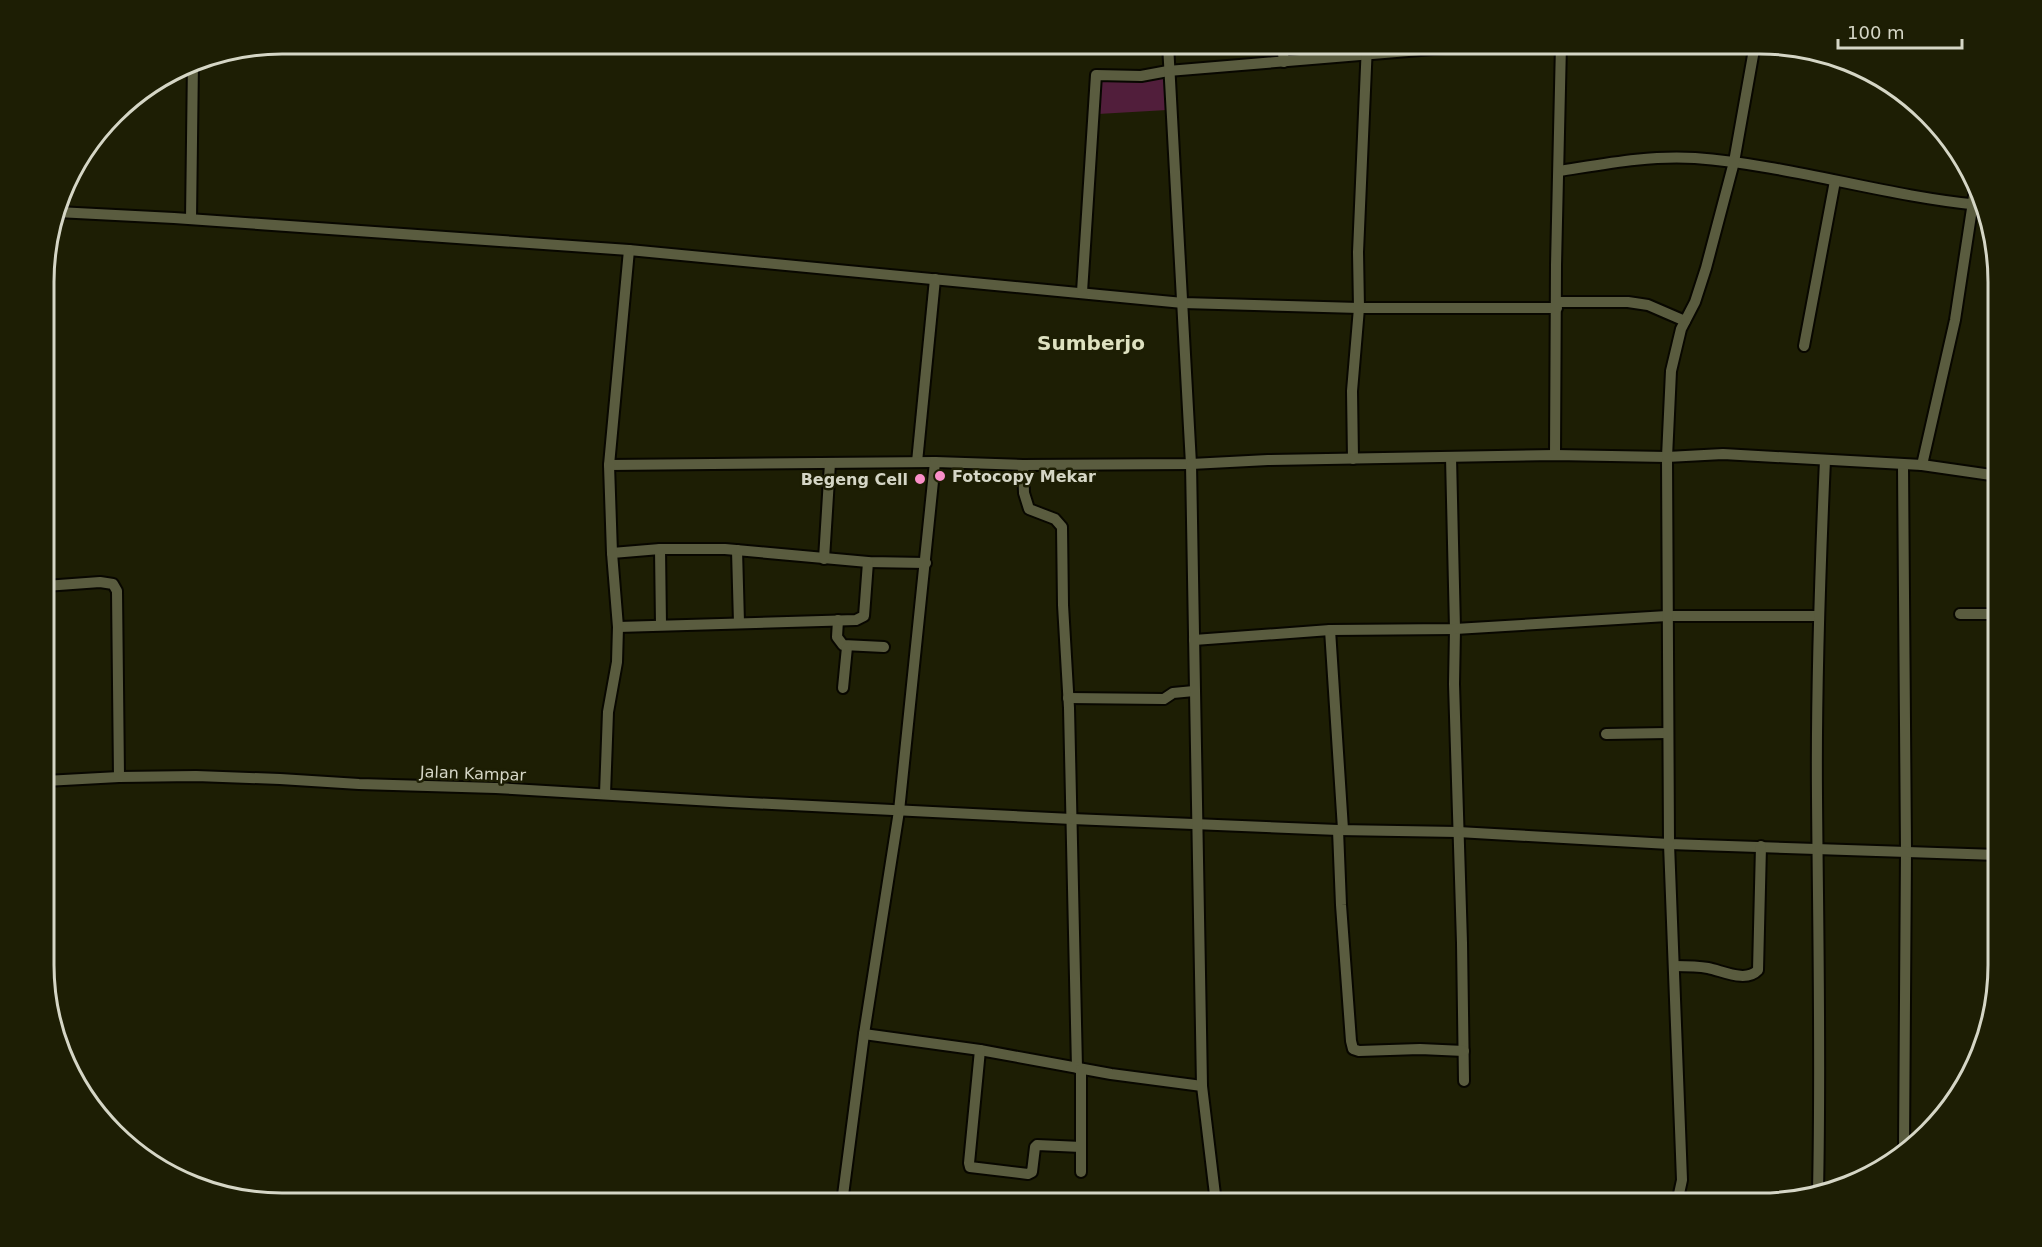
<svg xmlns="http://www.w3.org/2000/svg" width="2042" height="1247" viewBox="0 0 2042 1247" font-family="'DejaVu Sans',sans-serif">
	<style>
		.green { fill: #511e3b }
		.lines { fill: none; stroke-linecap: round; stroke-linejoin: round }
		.minor-casing { stroke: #080700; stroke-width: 14 }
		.minor { stroke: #5a5c3f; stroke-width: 10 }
		.poi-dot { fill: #fa8fc8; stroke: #1d1e04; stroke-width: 2 }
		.labels { text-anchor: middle; stroke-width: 5; stroke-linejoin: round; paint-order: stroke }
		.poi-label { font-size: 16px; font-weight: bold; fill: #d5d6c6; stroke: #1d1e04; text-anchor: start }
		.street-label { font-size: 16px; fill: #d5d6c6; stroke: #1d1e04 }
		.quarter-label { font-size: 20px; font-weight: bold; fill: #dee1c0; stroke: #1d1e04 }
		.rim { fill: none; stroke: #d5d6c6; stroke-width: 3 }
	</style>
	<rect width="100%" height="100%" fill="#1d1e04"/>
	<!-- green -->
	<polygon class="green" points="1166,73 1167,110 1098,114 1097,79"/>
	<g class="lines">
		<!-- minor casing -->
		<g class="minor-casing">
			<g id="minor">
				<polyline points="1282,44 1284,62"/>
				<path d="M1559 171C1604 164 1649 155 1695 158 1790 165 1884 196 1979 205"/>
				<polyline points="57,212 174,218 629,250 1183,303 1359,308 1557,308"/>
				<polyline points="191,219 193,61"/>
				<polyline points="1082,292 1096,75 1141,76 1168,71 1493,44"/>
				<polyline points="1556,302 1628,302 1648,305 1685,321"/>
				<polyline points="1804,346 1835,181"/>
				<polyline points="1555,455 1556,265 1561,44"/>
				<polyline points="1451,457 1455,629 1454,684 1462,943 1464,1081"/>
				<polyline points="1353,459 1352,391 1359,308 1358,252 1367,44"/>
				<polyline points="917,462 935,279"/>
				<polyline points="609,465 935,462"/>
				<polyline points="1023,465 1024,493 1029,509 1055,519 1062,527 1063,605 1069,708 1077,1068"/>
				<polyline points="1922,465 1955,320 1975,189"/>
				<polyline points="1903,466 1906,851 1904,1149"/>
				<polyline points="660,549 661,625"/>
				<polyline points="737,550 739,623"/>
				<polyline points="612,553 660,549 725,549 868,562 926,563"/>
				<polyline points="824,559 830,463"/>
				<polyline points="45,586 100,582 113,584 117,591 119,777"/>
				<polyline points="1960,614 1998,614"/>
				<polyline points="838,620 837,637 843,645 884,647"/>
				<polyline points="618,627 856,620 864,616 868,562"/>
				<polyline points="1330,630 1343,829"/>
				<polyline points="1194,640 1330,630 1455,629 1667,616 1818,616"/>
				<polyline points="843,688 847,647"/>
				<polyline points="1068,698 1164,699 1173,693 1194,691"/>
				<polyline points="1606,734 1668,733"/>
				<polyline points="45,781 119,777 196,776 280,779 359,784 496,788 730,802 1072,819 1338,830 1458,832 1669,844 1998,855"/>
				<polyline points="605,794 608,712 617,662 618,627 612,553 609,465 629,250"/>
				<polyline points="1338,830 1341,905 1351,1041 1353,1049 1359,1051 1420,1049 1464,1051"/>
				<path d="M1674 966C1685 966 1697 966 1708 968 1723 971 1746 983 1758 970L1761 846"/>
				<polyline points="864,1034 980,1050 1111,1074 1202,1086"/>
				<polyline points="980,1050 969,1163 970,1167 1028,1174 1032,1172 1035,1147 1037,1145 1081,1147"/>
				<polyline points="1081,1172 1081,1069"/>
				<path d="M1818 1190C1821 1059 1818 927 1817 796 1816 684 1820 572 1825 460"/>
				<polyline points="842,1203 864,1034 899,811 935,462 1023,465 1191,464 1168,44"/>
				<polyline points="1216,1203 1202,1086 1191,464 1268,460 1555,455 1667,457 1723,454 1922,465 1998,476"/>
				<polyline points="1677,1203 1682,1180 1669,844 1667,457 1671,371 1681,329 1695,302 1706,268 1734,162 1755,44"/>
			</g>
		</g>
		<!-- minor -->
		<use href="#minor" class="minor"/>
	</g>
	<!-- markers -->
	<g class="poi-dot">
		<circle cx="940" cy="476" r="6"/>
		<circle cx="920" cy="479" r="6"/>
	</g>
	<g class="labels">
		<!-- poi labels -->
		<g class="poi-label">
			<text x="952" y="482">Fotocopy Mekar</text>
			<text x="908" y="485" text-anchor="end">Begeng Cell</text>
		</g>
		<!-- street labels -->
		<g class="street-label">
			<text transform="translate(473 773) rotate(2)" y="6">Jalan Kampar</text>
		</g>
		<!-- quarter labels -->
		<g class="quarter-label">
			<text x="1091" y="350">Sumberjo</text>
		</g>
	</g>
	<!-- crop -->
	<path d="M0 0H2042V1247H0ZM282 54H1760A228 228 0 0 1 1988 282V965A228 228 0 0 1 1760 1193H282A228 228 0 0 1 54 965V282A228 228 0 0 1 282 54Z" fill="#1d1e04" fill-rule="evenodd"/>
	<path class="rim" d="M282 54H1760A228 228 0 0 1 1988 282V965A228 228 0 0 1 1760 1193H282A228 228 0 0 1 54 965V282A228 228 0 0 1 282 54Z"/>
	<!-- scale -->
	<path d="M1838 39v9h124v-9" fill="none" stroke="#d5d6c6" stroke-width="3"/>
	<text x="1847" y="39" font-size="18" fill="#d5d6c6" stroke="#1d1e04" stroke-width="4.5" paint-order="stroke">100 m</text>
</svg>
